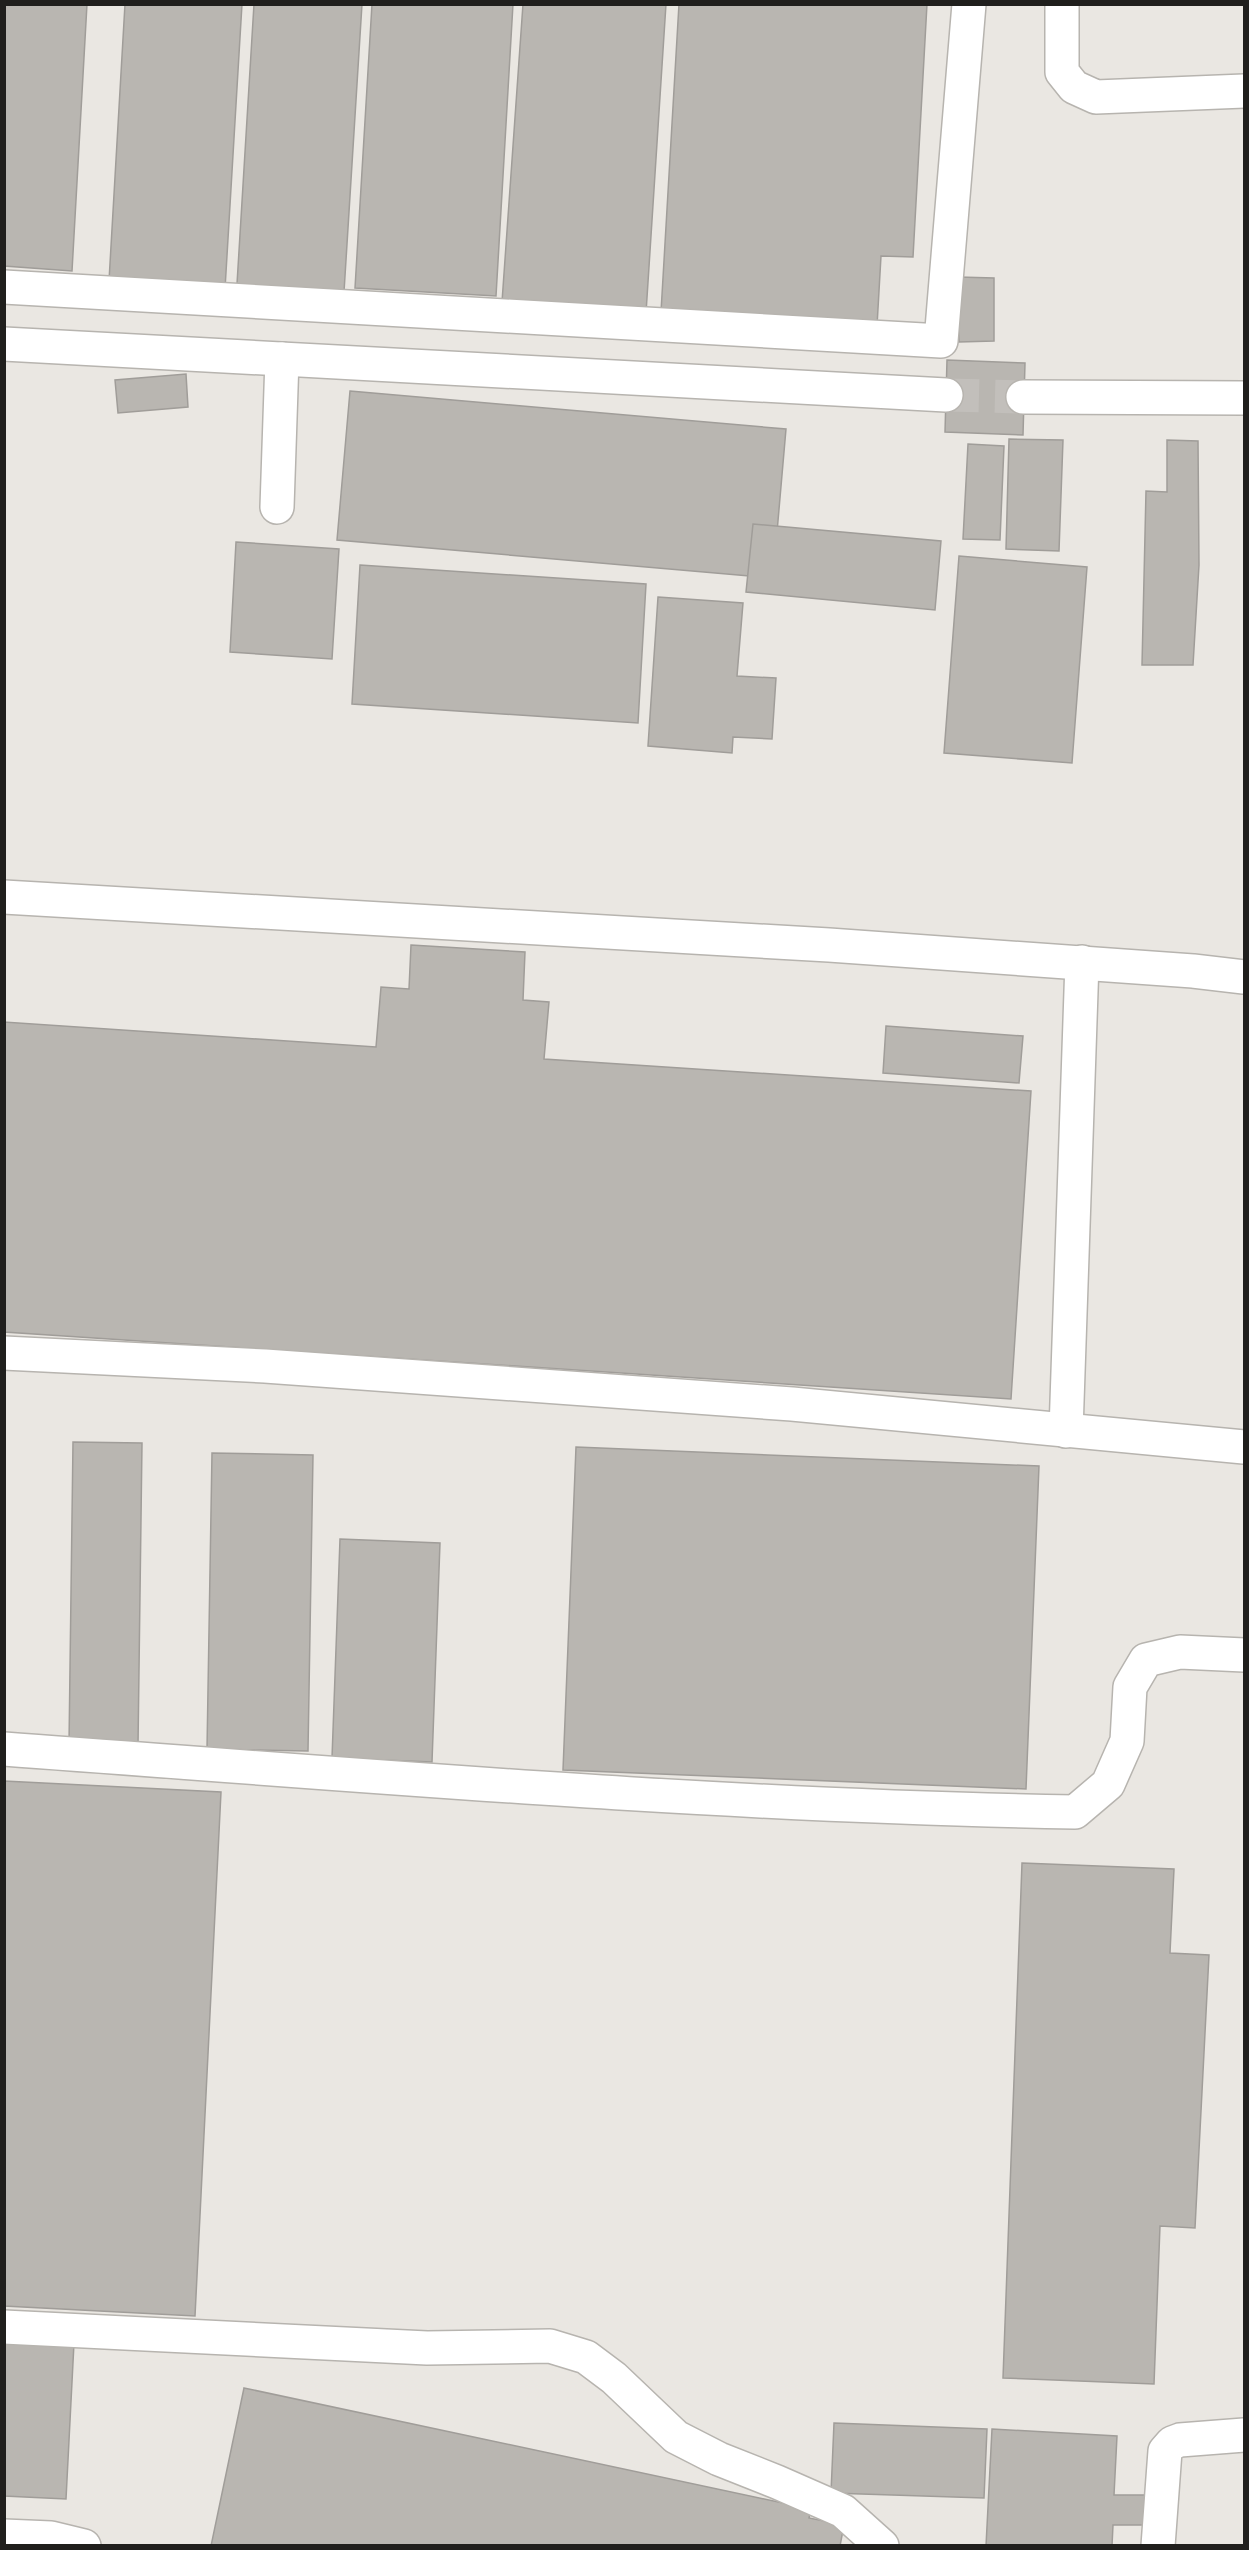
<svg xmlns="http://www.w3.org/2000/svg" width="1249" height="2550" viewBox="0 0 1249 2550" font-family="'DejaVu Sans',sans-serif">
	<style>
		.building { fill: #b9b6b1; stroke: #a09d99; stroke-width: 1.5 }
		.lines { fill: none; stroke-linecap: round; stroke-linejoin: round }
		.minor-tunnel { stroke: #c2bfbb; stroke-width: 33; stroke-dasharray: 33 16; stroke-linecap: butt }
		.minor-casing { stroke: #b7b4af; stroke-width: 36 }
		.minor { stroke: #fff; stroke-width: 33 }
	</style>
	<rect width="100%" height="100%" fill="#eae7e2"/>
	<!-- building -->
	<g class="building">
		<polygon points="4,4 87,4 72,271 4,266"/>
		<polygon points="125,4 242,4 225,289 109,281"/>
		<polygon points="254,4 362,4 344,292 237,284"/>
		<polygon points="372,4 513,4 496,296 355,288"/>
		<polygon points="523,4 666,4 646,313 502,302"/>
		<polygon points="679,4 927,4 913,257 881,256 877,326 661,312"/>
		<polygon points="958,277 994,278 994,341 959,342"/>
		<polygon points="947,360 1025,363 1023,435 945,432"/>
		<polygon points="186,374 188,407 118,413 115,380"/>
		<polygon points="350,391 786,429 773,578 337,540"/>
		<polygon points="1009,439 1063,440 1059,551 1006,549"/>
		<polygon points="1167,440 1198,441 1199,565 1193,665 1142,665 1146,491 1167,492"/>
		<polygon points="968,444 1004,446 1000,540 963,539"/>
		<polygon points="753,524 941,541 935,610 746,592"/>
		<polygon points="236,542 339,549 332,659 230,652"/>
		<polygon points="959,556 1087,567 1072,763 944,753"/>
		<polygon points="360,565 646,584 638,723 352,704"/>
		<polygon points="658,597 743,603 737,676 776,678 772,739 733,737 732,753 648,746"/>
		<polygon points="411,945 525,952 523,1000 549,1002 544,1059 1031,1091 1011,1399 4,1332 4,1022 376,1047 381,987 409,989"/>
		<polygon points="886,1026 1023,1036 1019,1083 883,1073"/>
		<polygon points="73,1442 142,1443 138,1746 69,1745"/>
		<polygon points="576,1447 1039,1466 1026,1789 563,1770"/>
		<polygon points="212,1453 313,1455 308,1751 207,1749"/>
		<polygon points="340,1539 440,1543 432,1762 332,1758"/>
		<polygon points="4,1781 221,1792 195,2316 4,2306"/>
		<polygon points="1022,1863 1174,1869 1170,1953 1209,1955 1195,2228 1160,2226 1154,2384 1003,2378"/>
		<polygon points="4,2339 74,2343 66,2499 4,2496"/>
		<polygon points="244,2388 811,2509 809,2518 844,2525 840,2546 211,2546"/>
		<polygon points="834,2423 987,2429 984,2498 831,2493"/>
		<polygon points="992,2429 1117,2436 1114,2495 1146,2495 1147,2525 1113,2525 1112,2546 986,2546"/>
	</g>
	<g class="lines">
		<!-- minor-tunnel -->
		<polyline class="minor-tunnel" points="946,395 1023,397"/>
		<!-- minor casing -->
		<g class="minor-casing">
			<g id="minor">
				<polyline points="1062,4 1062,72 1074,87 1096,97 1244,91"/>
				<polyline points="4,287 941,341 969,4"/>
				<polyline points="4,344 946,395"/>
				<polyline points="1023,397 1244,398"/>
				<polyline points="277,507 282,359"/>
				<polyline points="4,897 829,945 1193,971 1244,977"/>
				<polyline points="4,1353 265,1366 792,1404 1244,1447"/>
				<polyline points="1066,1431 1082,962"/>
				<path d="M4 1749C361 1775 718 1806 1075 1812L1108 1784 1127 1741 1130 1687 1146 1660 1180 1652 1244 1655"/>
				<polyline points="4,2327 427,2348 550,2346 586,2357 614,2378 676,2437 719,2459 777,2482 843,2511 882,2546"/>
				<polyline points="4,2536 51,2538 84,2546"/>
				<polyline points="1158,2546 1165,2451 1172,2443 1180,2440 1244,2435"/>
			</g>
		</g>
		<!-- minor -->
		<use href="#minor" class="minor"/>
	</g>
	<!-- border -->
	<rect width="1249" height="2550" fill="none" stroke="#201f1d" stroke-width="12"/>
</svg>
